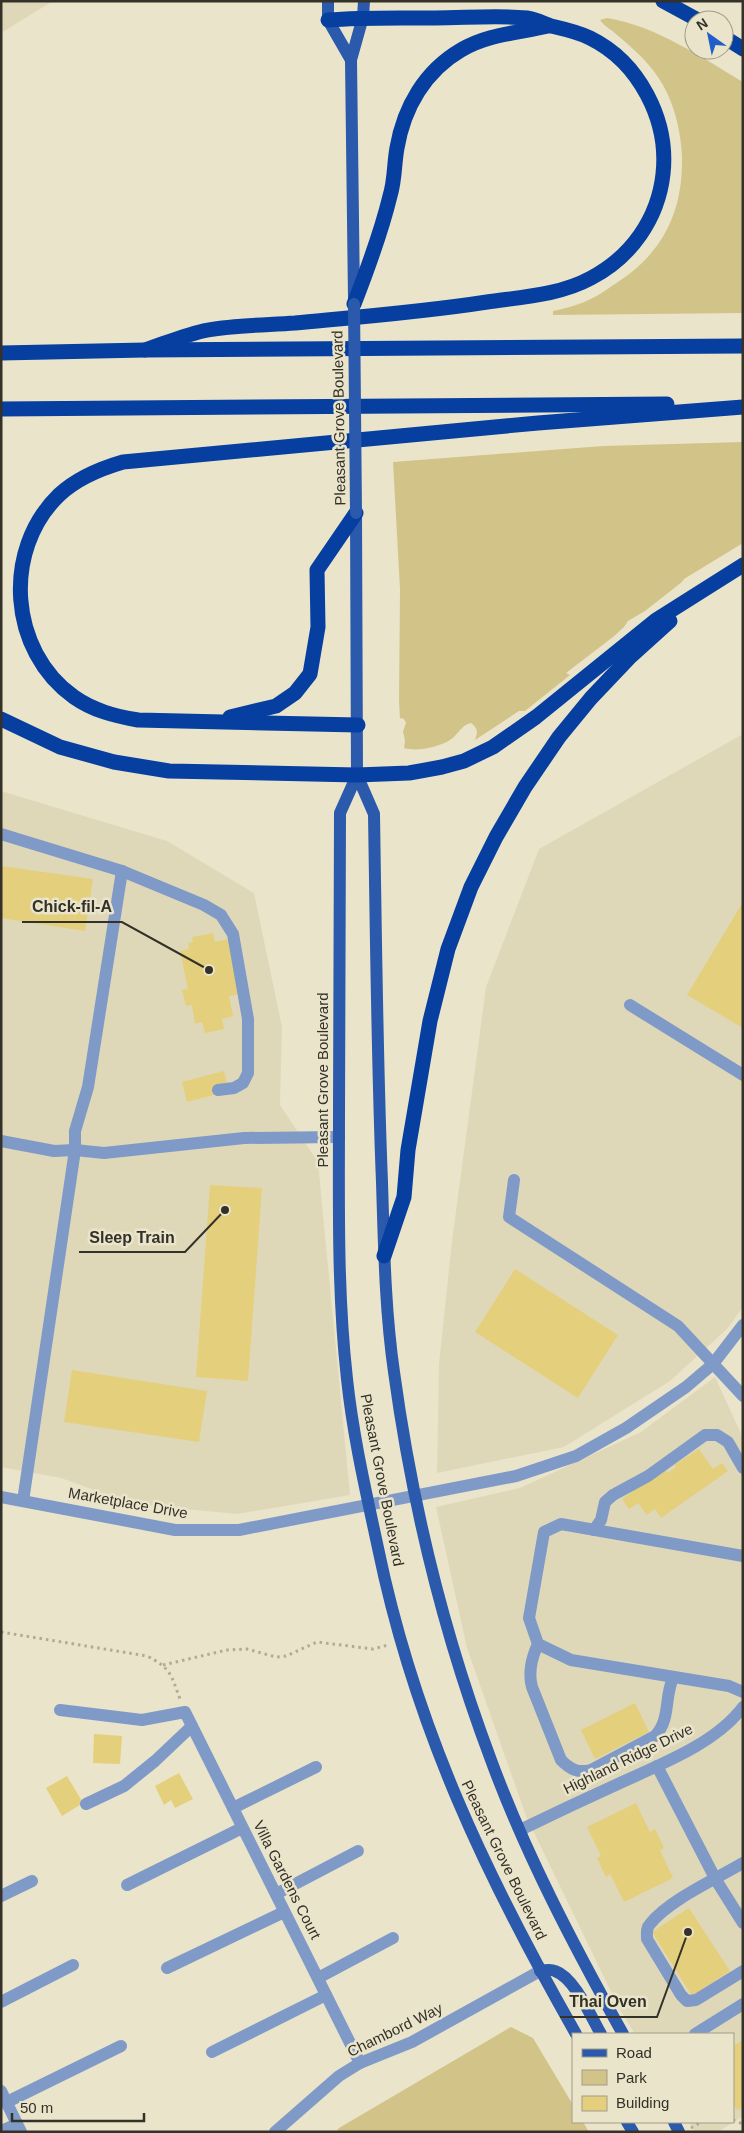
<svg xmlns="http://www.w3.org/2000/svg" width="744" height="2133" viewBox="0 0 744 2133" font-family="Helvetica,sans-serif">
	<style>
		.built { fill: #dfd8b8 }
		.green { fill: #d2c488 }
		.building { fill: #e4cf7c }
		.lines { fill: none; stroke-linecap: round; stroke-linejoin: round }
		.path { stroke: #b0ab97; stroke-width: 3; stroke-dasharray: 2.5 4; stroke-linecap: butt }
		.minor { stroke: #809ac8; stroke-width: 12 }
		.major { stroke: #2b59ab; stroke-width: 12 }
		.highway { stroke: #063f9f; stroke-width: 15 }
		.major-bridge { stroke: #2b59ab; stroke-width: 12 }
		.labels { text-anchor: middle; stroke-width: 5; stroke-linejoin: round; paint-order: stroke }
		.street-label { font-size: 15px; fill: #333128; stroke: #eae4cb }
		.leader { fill: none; stroke: #333128; stroke-width: 2 }
		.callout-dot { fill: #333128; stroke: #eae4cb; stroke-width: 2 }
		.callout-label { font-size: 16px; text-anchor: middle; font-weight: bold; fill: #333128; stroke: #eae4cb; stroke-width: 5; stroke-linejoin: round; paint-order: stroke }
	</style>
	<rect width="100%" height="100%" fill="#eae4cb"/>
	<!-- built -->
	<g class="built">
		<polygon points="1,1 53,1 1,33"/>
		<polygon points="743,734 743,1307 727,1329 670,1381 564,1447 437,1473 439,1364 452,1241 486,987 539,849"/>
		<polygon points="1,791 167,841 254,893 282,1027 280,1105 318,1162 350,1495 237,1514 133,1504 61,1478 1,1467"/>
		<polygon points="715,1377 743,1438 743,2116 718,2132 695,2132 689,2122 733,2122 733,2034 635,2034 619,2008 526,1816 467,1648 436,1507 520,1488 641,1432"/>
	</g>
	<!-- green -->
	<g class="green">
		<path d="M607 18C656 26 701 57 743 82V313L553 315V311C581 305 592 300 615 284 662 254 683 214 682 157 681 133 675 106 663 85 651 64 635 50 617 35 611 29 605 27 600 20Z"/>
		<path d="M743 442V543L684 579 682 582 645 611 628 621 624 627 613 637 566 673 570 675 525 711H519L475 740C478 732 478 728 471 723 461 725 458 735 450 740 439 747 417 752 404 748L405 741 403 731 406 723 404 719 400 718 399 702 400 589 393 462 603 446Z"/>
		<polygon points="511,2027 533,2038 573,2105 573,2122 583,2122 589,2132 336,2132 339,2128"/>
	</g>
	<!-- building -->
	<g class="building">
		<polygon points="1,866 93,879 85,931 1,918"/>
		<polygon points="743,902 743,1028 687,995"/>
		<polygon points="213,933 215,942 228,939 239,994 229,996 233,1016 222,1019 224,1029 205,1033 202,1022 195,1024 192,1005 186,1006 182,990 188,989 180,951 189,949 188,943 193,942 192,937"/>
		<polygon points="224,1071 229,1091 187,1102 182,1082"/>
		<polygon points="210,1185 262,1188 248,1381 196,1377"/>
		<polygon points="515,1269 618,1335 578,1398 475,1332"/>
		<polygon points="72,1370 207,1391 199,1442 64,1422"/>
		<polygon points="699,1449 713,1469 722,1463 728,1471 661,1518 655,1509 647,1515 638,1503 629,1509 622,1499 664,1469 668,1473 676,1467 674,1465"/>
		<polygon points="635,1703 649,1732 595,1759 581,1730"/>
		<polygon points="94,1734 122,1736 120,1764 93,1763"/>
		<polygon points="179,1773 193,1799 175,1808 171,1800 164,1805 155,1786"/>
		<polygon points="67,1776 83,1803 62,1816 46,1788"/>
		<polygon points="636,1803 650,1832 655,1829 664,1848 660,1850 673,1878 624,1902 610,1874 606,1877 597,1858 601,1856 587,1827"/>
		<polygon points="689,1908 730,1971 692,1996 652,1932"/>
		<polygon points="743,2040 743,2107 737,2110 733,2103 733,2046"/>
	</g>
	<g class="lines">
		<!-- path -->
		<g class="path">
			<path d="M1 1632 147 1656C171 1668 171 1675 180 1699"/>
			<polyline points="163,1665 227,1650 247,1649 276,1657 286,1656 317,1642 373,1649 388,1645"/>
			<polyline points="733,2120 743,2124"/>
			<polyline points="691,2128 701,2122"/>
		</g>
		<!-- minor -->
		<g class="minor">
			<polyline points="1,834 122,871 204,905 221,915 233,934 248,1019 248,1073 243,1083 234,1088 218,1090"/>
			<polyline points="630,1005 743,1075"/>
			<polyline points="1,1141 54,1151 75,1150 104,1153 244,1138 339,1137"/>
			<polyline points="514,1180 509,1217 678,1326 743,1396"/>
			<polyline points="1,1497 175,1530 239,1530 516,1476 576,1456 626,1428 686,1387 713,1364 743,1325"/>
			<polyline points="23,1501 75,1150 75,1131 88,1087 122,871"/>
			<polyline points="594,1530 601,1520 605,1502 613,1495 648,1476 705,1435 717,1435 728,1442 743,1468"/>
			<polyline points="743,1556 561,1524 544,1532 529,1618 538,1644 571,1660 729,1686 743,1692"/>
			<path d="M538 1644C531 1659 528 1672 532 1687L561 1760C571 1770 578 1773 591 1770L655 1736C671 1719 664 1698 673 1678"/>
			<polyline points="60,1710 142,1720 185,1712 360,2063"/>
			<polyline points="657,1766 716,1880 743,1923"/>
			<polyline points="86,1804 124,1786 155,1761 192,1726"/>
			<polyline points="233,1808 316,1767"/>
			<path d="M520 1830C553 1814 587 1798 620 1783 661 1764 715 1744 743 1707"/>
			<path d="M743 1863C716 1879 669 1900 650 1924 646 1928 647 1933 647 1939L681 1995 687 2001 696 2000 743 1971"/>
			<polyline points="127,1885 242,1828"/>
			<polyline points="276,1894 358,1851"/>
			<polyline points="1,1896 32,1881"/>
			<polyline points="167,1968 284,1912"/>
			<polyline points="318,1978 393,1938"/>
			<polyline points="1,2002 73,1965"/>
			<polyline points="695,2034 743,2004"/>
			<polyline points="212,2052 326,1995"/>
			<polyline points="1,2091 21,2132"/>
			<polyline points="7,2102 121,2046"/>
			<polyline points="1,2131 17,2124"/>
			<polyline points="275,2132 339,2076 360,2063 412,2042 540,1971"/>
		</g>
		<!-- major -->
		<g class="major">
			<polyline points="328,1 328,20 351,60"/>
			<polyline points="354,299 351,60 363,17 364,1"/>
			<path d="M356 513 357 775 340 813C340 913 339 1013 339 1112 339 1201 337 1290 347 1379 353 1436 366 1492 378 1548 415 1727 486 1876 576 2034"/>
			<path d="M357 775 374 814C376 937 377 1060 382 1182 384 1246 385 1310 394 1372 412 1504 444 1635 491 1760 526 1855 574 1946 623 2034"/>
			<path d="M540 1971C545 1970 551 1969 555 1971 575 1978 591 2017 601 2034"/>
			<polyline points="627,2122 633,2132"/>
			<polyline points="674,2122 679,2132"/>
		</g>
		<!-- highway -->
		<g class="highway">
			<polyline points="663,1 698,20"/>
			<polyline points="724,37 743,49"/>
			<path d="M354 304C368 268 381 233 390 196 395 180 394 164 397 148 404 107 425 71 461 50 487 34 519 33 548 26"/>
			<path d="M145 350C166 343 187 334 208 330 236 325 267 325 295 323 359 317 423 312 487 302 522 297 560 295 591 278 631 257 658 219 663 174 669 120 639 62 590 38 578 32 564 29 551 26 543 23 535 19 527 18 497 15 465 18 435 18 399 18 364 17 328 20"/>
			<polyline points="1,353 145,350 743,346"/>
			<polyline points="1,409 667,404"/>
			<polyline points="230,717 276,706 295,693 310,674 318,627 317,570 356,513"/>
			<polyline points="1,719 60,747 114,762 169,771 357,775 409,773 442,767 464,761 493,747 536,717 656,620 743,565"/>
			<path d="M358 725 138 720C115 716 94 711 74 697 9 651 2 550 59 495 77 478 99 469 123 462L538 423 743 407"/>
			<polyline points="384,1256 404,1197 408,1150 430,1021 448,949 471,887 496,837 525,787 559,737 591,698 629,658 670,621"/>
		</g>
		<!-- major-bridge -->
		<polyline class="major-bridge" points="354,304 356,513"/>
	</g>
	<g class="labels">
		<!-- street labels -->
		<g class="street-label">
			<text transform="translate(339 418) rotate(-91)" y="5">Pleasant Grove Boulevard</text>
			<text transform="translate(323 1080) rotate(-90)" y="5">Pleasant Grove Boulevard</text>
			<text transform="translate(382 1480) rotate(79)" y="5">Pleasant Grove Boulevard</text>
			<text transform="translate(128 1503) rotate(10)" y="5">Marketplace Drive</text>
			<text transform="translate(628 1759) rotate(-26)" y="5">Highland Ridge Drive</text>
			<text transform="translate(504 1860) rotate(64)" y="5">Pleasant Grove Boulevard</text>
			<text transform="translate(287 1880) rotate(63)" y="5">Villa Gardens Court</text>
			<text transform="translate(395 2030) rotate(-26)" y="5">Chambord Way</text>
		</g>
	</g>
	<!-- callouts -->
	<path class="leader" d="M209 970L122 922H22M225 1210L185 1252H79M688 1932L657 2017H560"/>
	<g class="callout-dot">
		<circle cx="209" cy="970" r="5"/>
		<circle cx="225" cy="1210" r="5"/>
		<circle cx="688" cy="1932" r="5"/>
	</g>
	<g class="callout-label">
		<text x="72" y="912">Chick-fil-A</text>
		<text x="132" y="1243">Sleep Train</text>
		<text x="608" y="2007">Thai Oven</text>
	</g>
	<!-- border -->
	<rect width="744" height="2133" fill="none" stroke="#333128" stroke-width="5"/>
	<!-- legend -->
	<rect x="572" y="2033" width="162" height="90" fill="#eae4cb" stroke="#a19c8a"/>
	<rect x="582" y="2049" width="25" height="8" fill="#2b59ab" stroke="#a19c8a"/>
	<text x="616" y="2058" font-size="15" fill="#333128">Road</text>
	<rect x="582" y="2070" width="25" height="15" fill="#d2c488" stroke="#a19c8a"/>
	<text x="616" y="2083" font-size="15" fill="#333128">Park</text>
	<rect x="582" y="2096" width="25" height="15" fill="#e4cf7c" stroke="#a19c8a"/>
	<text x="616" y="2108" font-size="15" fill="#333128">Building</text>
	<!-- north arrow -->
	<g transform="translate(709 35) rotate(327)"><circle r="24" fill="#eae4cb" stroke="#a19c8a"/>
	<path d="M0-4L9 19L0 12L-9 19Z" fill="#215eca"/>
	<text y="-8" font-size="14" font-weight="bold" text-anchor="middle" fill="#333128">N</text>
	</g>
	<!-- scale -->
	<path d="M12 2113v8h132v-8" fill="none" stroke="#333128" stroke-width="2.5"/>
	<text x="20" y="2113" font-size="15" fill="#333128" stroke="#eae4cb" stroke-width="4" paint-order="stroke">50 m</text>
</svg>
